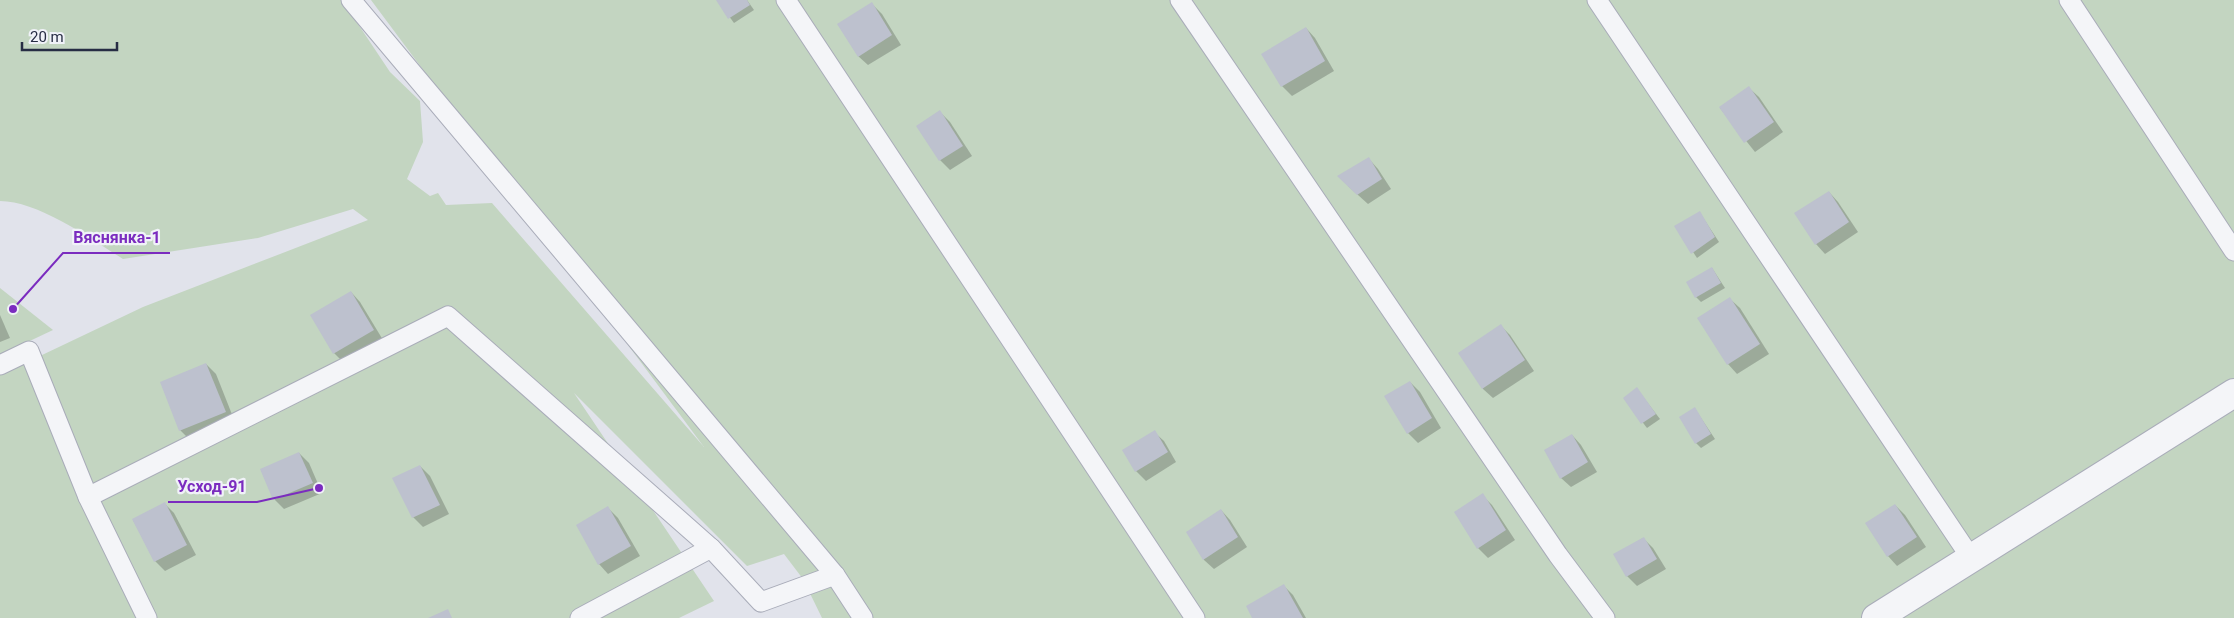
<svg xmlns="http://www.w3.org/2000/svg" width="2234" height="618" viewBox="0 0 2234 618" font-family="Roboto,sans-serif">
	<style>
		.green { fill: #c3d5c1 }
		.shadow { fill: #0003 }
		.building { fill: #bdc1ce }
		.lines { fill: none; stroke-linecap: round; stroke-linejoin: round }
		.lane-casing { stroke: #a9acb9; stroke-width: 21 }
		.street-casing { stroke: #a9acb9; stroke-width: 30 }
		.lane { stroke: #f4f5f8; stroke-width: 19 }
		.street { stroke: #f4f5f8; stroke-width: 28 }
		.leader { fill: none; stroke: #7b2cbf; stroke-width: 2 }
		.callout-dot { fill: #7b2cbf; stroke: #f0f2f8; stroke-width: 2 }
		.callout-label { font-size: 16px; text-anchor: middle; font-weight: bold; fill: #7b2cbf; stroke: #f0f2f8; stroke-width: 4.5; stroke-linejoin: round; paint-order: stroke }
	</style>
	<rect width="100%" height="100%" fill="#e1e3eb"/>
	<!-- green -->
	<g class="green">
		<path d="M0 0H342L390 72 420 101 423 142 407 179 430 196 438 193 446 205 492 203 704 447 371 0H2234V618H822L803 579 784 554 747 566 574 393 714 601 679 618H0V375L143 307 368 220 353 209 258 238 123 259C91 239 38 201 0 201Z"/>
		<polygon points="0,288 53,330 0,355"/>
	</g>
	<!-- shadow -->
	<g class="shadow">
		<polygon points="717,0 747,0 754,10 734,23"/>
		<polygon points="872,4 882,14 901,45 868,65 858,56"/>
		<polygon points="1306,28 1315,38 1334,71 1292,96 1282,86 1263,54"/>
		<polygon points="1749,88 1759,97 1783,132 1755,152 1720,108"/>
		<polygon points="940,112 950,122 972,156 950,170 940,160 918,126"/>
		<polygon points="1369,159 1378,169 1391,189 1368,204 1348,186"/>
		<polygon points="1829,192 1838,202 1858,232 1825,254 1816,244"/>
		<polygon points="1700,213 1719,242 1697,258 1676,226"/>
		<polygon points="1712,268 1725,288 1701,302 1696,297"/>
		<polygon points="351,292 360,302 383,340 344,363 334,353"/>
		<polygon points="1730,299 1740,308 1769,354 1737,374 1728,364"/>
		<polygon points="0,315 10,338 0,342"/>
		<polygon points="1501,326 1510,335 1534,371 1493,398 1483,389 1460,353"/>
		<polygon points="206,364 216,374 235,422 190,440 180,430"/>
		<polygon points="1410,382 1420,392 1441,428 1418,443 1408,433"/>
		<polygon points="1637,389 1660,419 1647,428 1624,398"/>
		<polygon points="1695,409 1715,439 1701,448 1696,443"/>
		<polygon points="1154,432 1164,441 1176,462 1146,481 1136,471"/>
		<polygon points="1572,435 1581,445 1597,472 1571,487 1561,478"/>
		<polygon points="299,453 309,463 322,493 284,509 274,499 261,470"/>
		<polygon points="420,466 430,476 449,514 423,527 413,517"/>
		<polygon points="1482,495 1492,505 1515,540 1488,558 1478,548"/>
		<polygon points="165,504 174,513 196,555 165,571 155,561 133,520"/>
		<polygon points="1895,505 1905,515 1926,547 1897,566 1888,556"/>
		<polygon points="608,508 618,518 640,556 608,574 599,564"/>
		<polygon points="1221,510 1230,520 1247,547 1214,569 1204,560 1188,532"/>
		<polygon points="1643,538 1653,548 1666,569 1637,586 1627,576 1615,555"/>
		<polygon points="1284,586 1293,595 1306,618 1254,618"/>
	</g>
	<!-- building -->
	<g class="building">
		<polygon points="716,0 747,0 750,5 728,19"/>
		<polygon points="872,2 892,35 858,57 837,24"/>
		<polygon points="1306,27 1325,61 1281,87 1261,54"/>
		<polygon points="1749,86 1774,122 1744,143 1719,107"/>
		<polygon points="940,110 963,146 939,161 916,126"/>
		<polygon points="1369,157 1382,179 1357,195 1337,176"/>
		<polygon points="1829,191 1849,222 1815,245 1794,213"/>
		<polygon points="1700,211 1715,237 1691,254 1674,226"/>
		<polygon points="1712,267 1721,283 1695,298 1686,282"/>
		<polygon points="351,291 374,330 333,354 310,315"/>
		<polygon points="1730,297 1760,344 1727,365 1697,318"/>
		<polygon points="1501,324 1525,360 1482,389 1458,353"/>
		<polygon points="206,363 226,412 179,431 160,382"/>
		<polygon points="1410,381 1432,418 1407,434 1384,396"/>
		<polygon points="1637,387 1656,414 1641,424 1623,398"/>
		<polygon points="1695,407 1711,434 1695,444 1679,417"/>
		<polygon points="1155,430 1168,452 1135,472 1122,450"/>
		<polygon points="1572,434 1588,462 1560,479 1544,450"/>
		<polygon points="299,452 313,483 273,500 260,469"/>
		<polygon points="420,465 440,505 412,518 392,478"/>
		<polygon points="1483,493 1506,530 1477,549 1454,512"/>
		<polygon points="165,502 187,545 154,562 132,519"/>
		<polygon points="1895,504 1917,537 1887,557 1865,523"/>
		<polygon points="608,506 631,546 598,565 576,525"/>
		<polygon points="1221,509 1238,537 1203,560 1186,532"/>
		<polygon points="1644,537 1657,559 1626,577 1613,554"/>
		<polygon points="1284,584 1303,618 1252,618 1246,606"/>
		<polygon points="448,609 452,618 428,618"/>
	</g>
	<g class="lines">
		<!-- lane casing -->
		<g class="lane-casing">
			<g id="lane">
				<polyline points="351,0 835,575 863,618"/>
				<polyline points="786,0 1195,618"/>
				<polyline points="1180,0 1558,555 1605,618"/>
				<polyline points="1597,0 1971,558"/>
				<polyline points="2069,0 2234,251"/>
				<polyline points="0,365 29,351 88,497 147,618"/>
				<polyline points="88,497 448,316 711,548 580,618"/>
				<polyline points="711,548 761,602 835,575"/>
			</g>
		</g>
		<!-- street casing -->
		<g class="street-casing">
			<polyline id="street" points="1876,618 2234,393"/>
		</g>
		<!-- lane -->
		<use href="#lane" class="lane"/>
		<!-- street -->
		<use href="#street" class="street"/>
	</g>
	<!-- callouts -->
	<path class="leader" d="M13 309L63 253H170M319 488L257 502H168"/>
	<g class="callout-dot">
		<circle cx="13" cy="309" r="5"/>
		<circle cx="319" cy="488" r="5"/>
	</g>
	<g class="callout-label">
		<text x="117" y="243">Вяснянка-1</text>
		<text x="212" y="492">Усход-91</text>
	</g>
	<!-- scale -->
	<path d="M22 42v8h95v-8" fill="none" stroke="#272d44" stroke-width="2.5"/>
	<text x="30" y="42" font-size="15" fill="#272d44" stroke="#f0f2f8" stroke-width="4" paint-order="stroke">20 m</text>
</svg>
